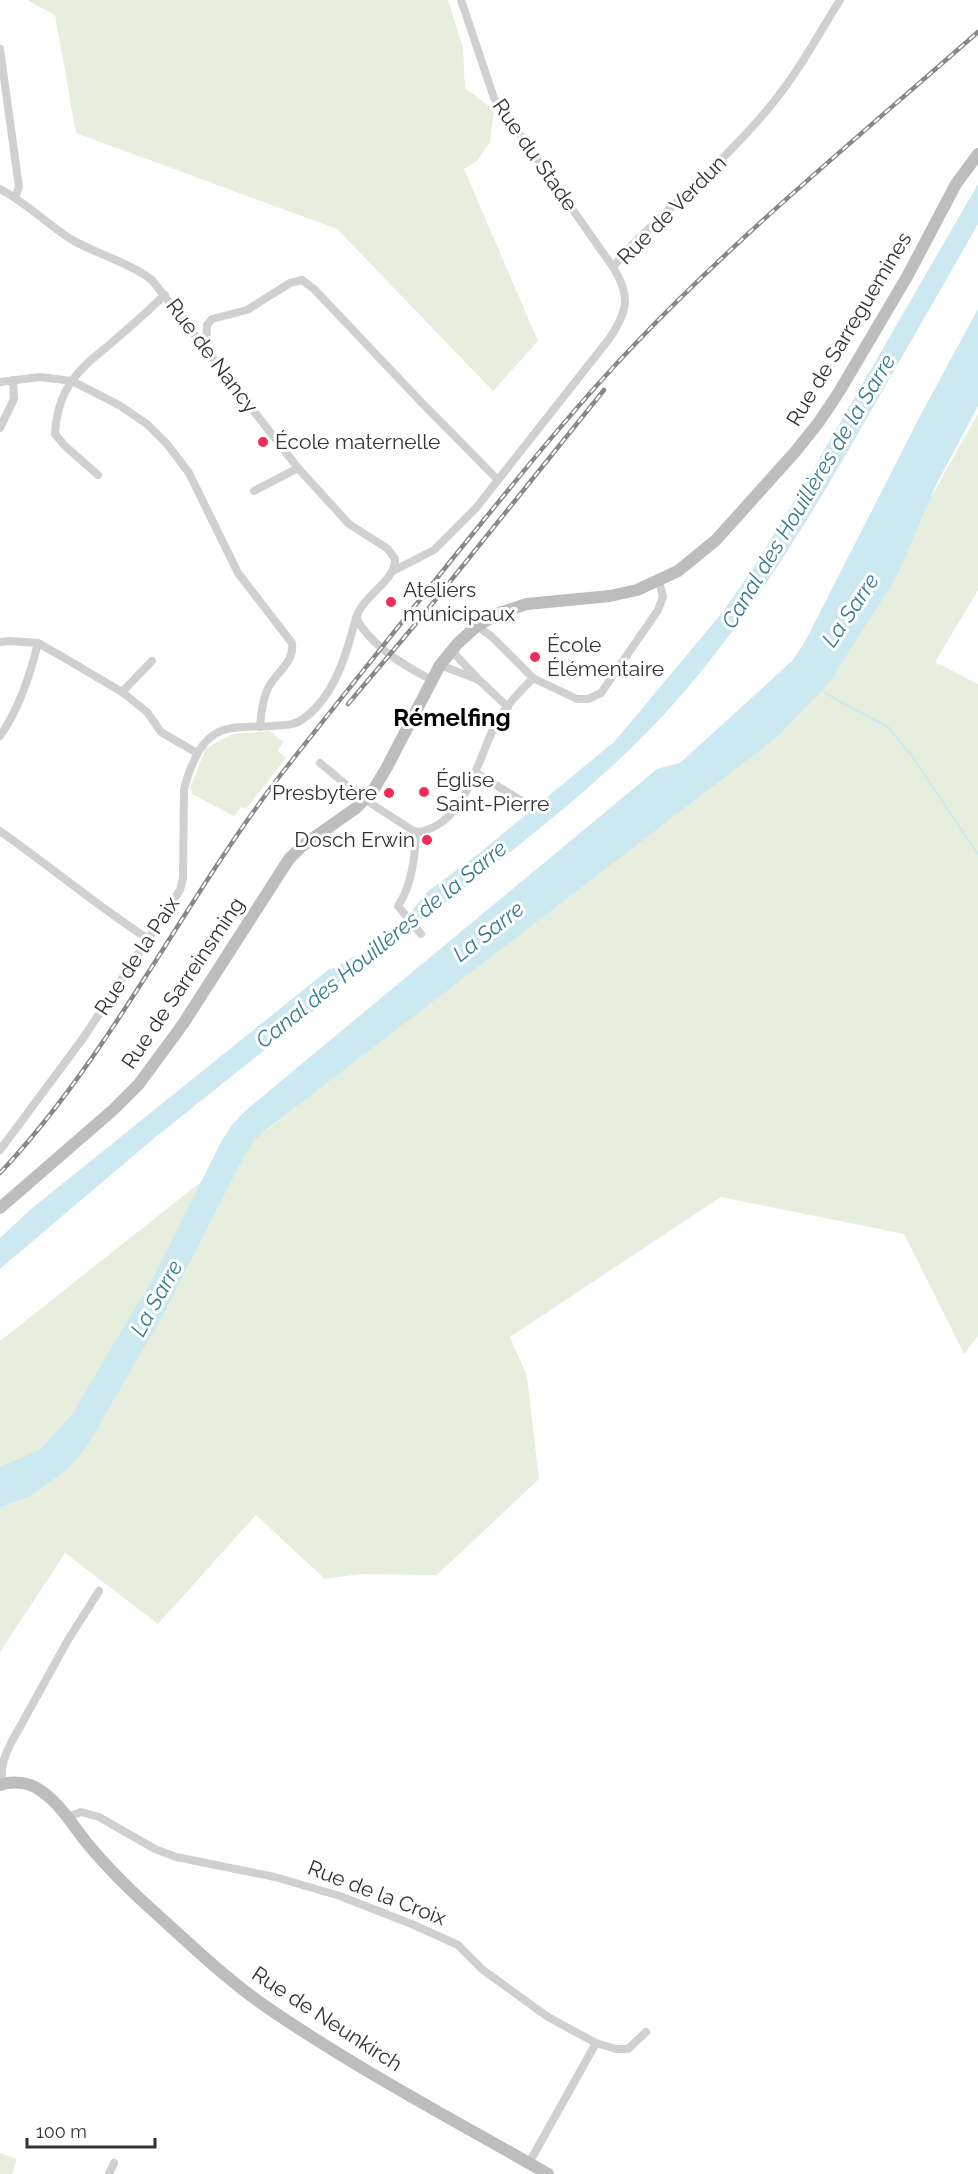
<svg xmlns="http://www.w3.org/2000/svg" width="978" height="2174" viewBox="0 0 978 2174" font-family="Raleway,sans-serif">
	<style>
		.green { fill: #e8eede }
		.water { fill: #cce8f0 }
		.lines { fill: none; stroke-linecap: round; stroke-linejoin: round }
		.stream { stroke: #cce8f0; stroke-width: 2 }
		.street { stroke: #d0d0d0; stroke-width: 8 }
		.secondary { stroke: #bdbdbd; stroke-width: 12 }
		.rail-casing { stroke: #888; stroke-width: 4.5 }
		.rail { stroke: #fff; stroke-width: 2; stroke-dasharray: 7; stroke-linecap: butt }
		.poi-dot { fill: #f42b5a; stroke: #fff; stroke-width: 2 }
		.labels { text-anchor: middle; stroke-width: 6; stroke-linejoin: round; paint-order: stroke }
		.street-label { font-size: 21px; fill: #333; stroke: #fff }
		.poi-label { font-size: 21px; fill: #333; stroke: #fff; text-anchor: start }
		.water-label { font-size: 22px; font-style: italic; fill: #347b90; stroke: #fff }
		.quarter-label { font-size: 24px; font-weight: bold; fill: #000; stroke: #fff }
	</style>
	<rect width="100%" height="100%" fill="#fff"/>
	<!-- green -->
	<g class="green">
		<polygon points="27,0 448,0 463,48 465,88 494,110 490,142 477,161 464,169 538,341 493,391 337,229 76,133 55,15"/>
		<polygon points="978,414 978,590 935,662 978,684 978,1336 964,1354 904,1234 721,1197 510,1337 527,1376 539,1479 437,1575 361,1574 325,1579 256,1515 158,1624 65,1553 0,1652 0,1341 336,1075 780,730 936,488"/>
		<polygon points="270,731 283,742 278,751 286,758 246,809 241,807 234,816 192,794 190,788 206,748 233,734"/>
		<polygon points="0,2153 17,2159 12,2174 0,2174"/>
	</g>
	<!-- water -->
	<g class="water">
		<path d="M978 184V224C940 291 901 358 863 425 806 524 746 624 669 709 597 788 511 851 428 916L408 926 333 987 337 992 152 1140 0 1269V1238L31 1209 328 970 336 967 354 956 358 957 404 921 427 892 477 855 615 741 721 614 751 572 804 485Z"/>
		<polygon points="978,309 978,406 935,487 895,580 828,684 777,737 267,1129 254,1141 243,1158 163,1315 87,1446 68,1469 30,1496 0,1507 0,1467 41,1449 72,1414 156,1273 221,1142 232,1125 245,1111 657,769 680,763 793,660 807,638 919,418"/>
	</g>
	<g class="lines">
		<!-- stream -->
		<polyline class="stream" points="820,689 837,700 888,727 912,756 978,854"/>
		<!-- street -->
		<g class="street">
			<polyline points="0,49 19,187 15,197"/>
			<path d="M0 189C25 202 45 222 69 238 95 254 127 261 152 280L298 468 349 524 388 549 395 559"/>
			<path d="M613 267 627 250C676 201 729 157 772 104 799 71 818 35 840 0"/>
			<polyline points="206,348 207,325 212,319 247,310 290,283 302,280 314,289 423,404 498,480"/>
			<path d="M0 382 40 377 72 381 119 405 147 424 167 444 189 473 238 573 292 643C295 665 272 674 266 693 262 703 261 716 260 727"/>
			<polyline points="0,428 14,399 13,380"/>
			<path d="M98 475 65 446 55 434C56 416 61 396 72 381 82 366 96 356 109 345 128 329 147 312 165 295"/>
			<polyline points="254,491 298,468"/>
			<path d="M393 571 434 550 476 508 609 339C628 311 631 296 613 267L494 98 461 0"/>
			<path d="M356 618C371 646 404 666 432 680"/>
			<polyline points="477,626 491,636 533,678 539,681 577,699 588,699 601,693 658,610 663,597 659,581"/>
			<polyline points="0,642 10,641 38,643 61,656 122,692 147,712 161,732 197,753"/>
			<polyline points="440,665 479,680 451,650"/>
			<polyline points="479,680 508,707"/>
			<polyline points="122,692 152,661"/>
			<path d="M0 736C19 709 30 676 38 643"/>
			<path d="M320 763 361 797 412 830C418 833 422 832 429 829 467 816 480 753 497 721 505 706 521 691 533 678"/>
			<polyline points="476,773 522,801"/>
			<path d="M0 831C50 866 96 905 148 939"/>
			<path d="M416 832C415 857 412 885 398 906L421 934"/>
			<path d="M0 1150 84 1037 180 890 183 878 184 790C186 780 189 772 193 763 210 722 233 728 272 726 283 725 294 726 303 719 327 702 340 673 348 646 352 634 354 622 359 611 368 593 396 579 395 559"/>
			<path d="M3 1784C0 1768 4 1757 11 1743L68 1640 99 1591"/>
			<polyline points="68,1817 81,1812 99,1817 155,1849 176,1857 275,1877 340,1896 414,1925 458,1945 483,1970 548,2017 596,2043 616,2049 628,2049 646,2032"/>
			<polyline points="529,2163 596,2043"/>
			<polyline points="109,2174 114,2163"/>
		</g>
		<!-- secondary -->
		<g class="secondary">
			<polyline points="0,1208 113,1110 139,1084 183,1024 289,859 302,846 356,808 374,789 387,767 440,665 458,643 477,626 499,613 527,604 610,596 637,590 678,571 716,540 795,452 819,422 839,392 908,275 956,184 978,154"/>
			<path d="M0 1785C11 1781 25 1782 35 1787 58 1800 71 1823 87 1843 109 1870 134 1894 160 1917 194 1948 230 1982 268 2008 357 2069 454 2120 548 2174"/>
		</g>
		<!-- rail casing -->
		<g class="rail-casing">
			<g id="rail">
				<polyline points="348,704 424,614 604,390"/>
				<path d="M0 1173C111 1055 181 905 279 777 335 705 393 634 449 563 510 488 569 413 636 343 742 232 862 134 978 32"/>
			</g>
		</g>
		<!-- rail -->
		<use href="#rail" class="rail"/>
	</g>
	<!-- markers -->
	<g class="poi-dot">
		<circle cx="263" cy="442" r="6"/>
		<circle cx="391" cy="602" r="6"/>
		<circle cx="535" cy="657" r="6"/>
		<circle cx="424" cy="792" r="6"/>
		<circle cx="389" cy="793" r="6"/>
		<circle cx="427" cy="840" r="6"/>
	</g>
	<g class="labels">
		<!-- street labels -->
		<g class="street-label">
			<text transform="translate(535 155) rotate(55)" y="7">Rue du Stade</text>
			<text transform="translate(672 210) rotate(-45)" y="7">Rue de Verdun</text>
			<text transform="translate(849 329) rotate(-59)" y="7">Rue de Sarreguemines</text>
			<text transform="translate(212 356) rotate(53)" y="7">Rue de Nancy</text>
			<text transform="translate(137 956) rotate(-57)" y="7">Rue de la Paix</text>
			<text transform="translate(183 983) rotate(-56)" y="7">Rue de Sarreinsming</text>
			<text transform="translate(377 1893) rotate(21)" y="7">Rue de la Croix</text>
			<text transform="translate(327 2019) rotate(33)" y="7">Rue de Neunkirch</text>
		</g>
		<!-- poi labels -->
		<g class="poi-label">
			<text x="275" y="449">École maternelle</text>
			<text x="403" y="597">Ateliers<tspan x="403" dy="24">municipaux</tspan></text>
			<text x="547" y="652">École<tspan x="547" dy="24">Élémentaire</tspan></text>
			<text x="436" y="787">Église<tspan x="436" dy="24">Saint-Pierre</tspan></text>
			<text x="377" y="800" text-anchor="end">Presbytère</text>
			<text x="415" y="847" text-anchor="end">Dosch Erwin</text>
		</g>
		<!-- water labels -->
		<g class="water-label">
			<text transform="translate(808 491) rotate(-59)" y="8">Canal des Houillères de la Sarre</text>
			<text transform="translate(850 610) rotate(-56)" y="8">La Sarre</text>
			<text transform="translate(488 931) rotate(-38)" y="8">La Sarre</text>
			<text transform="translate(381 944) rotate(-39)" y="8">Canal des Houillères de la Sarre</text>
			<text transform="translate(156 1298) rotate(-61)" y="8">La Sarre</text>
		</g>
		<!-- quarter labels -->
		<g class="quarter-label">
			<text x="452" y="726">Rémelfing</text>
		</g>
	</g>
	<!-- scale -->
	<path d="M27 2138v9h128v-9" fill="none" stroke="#333333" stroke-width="3"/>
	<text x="36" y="2138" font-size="18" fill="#333333" stroke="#ffffff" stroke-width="4.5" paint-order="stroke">100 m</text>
</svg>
